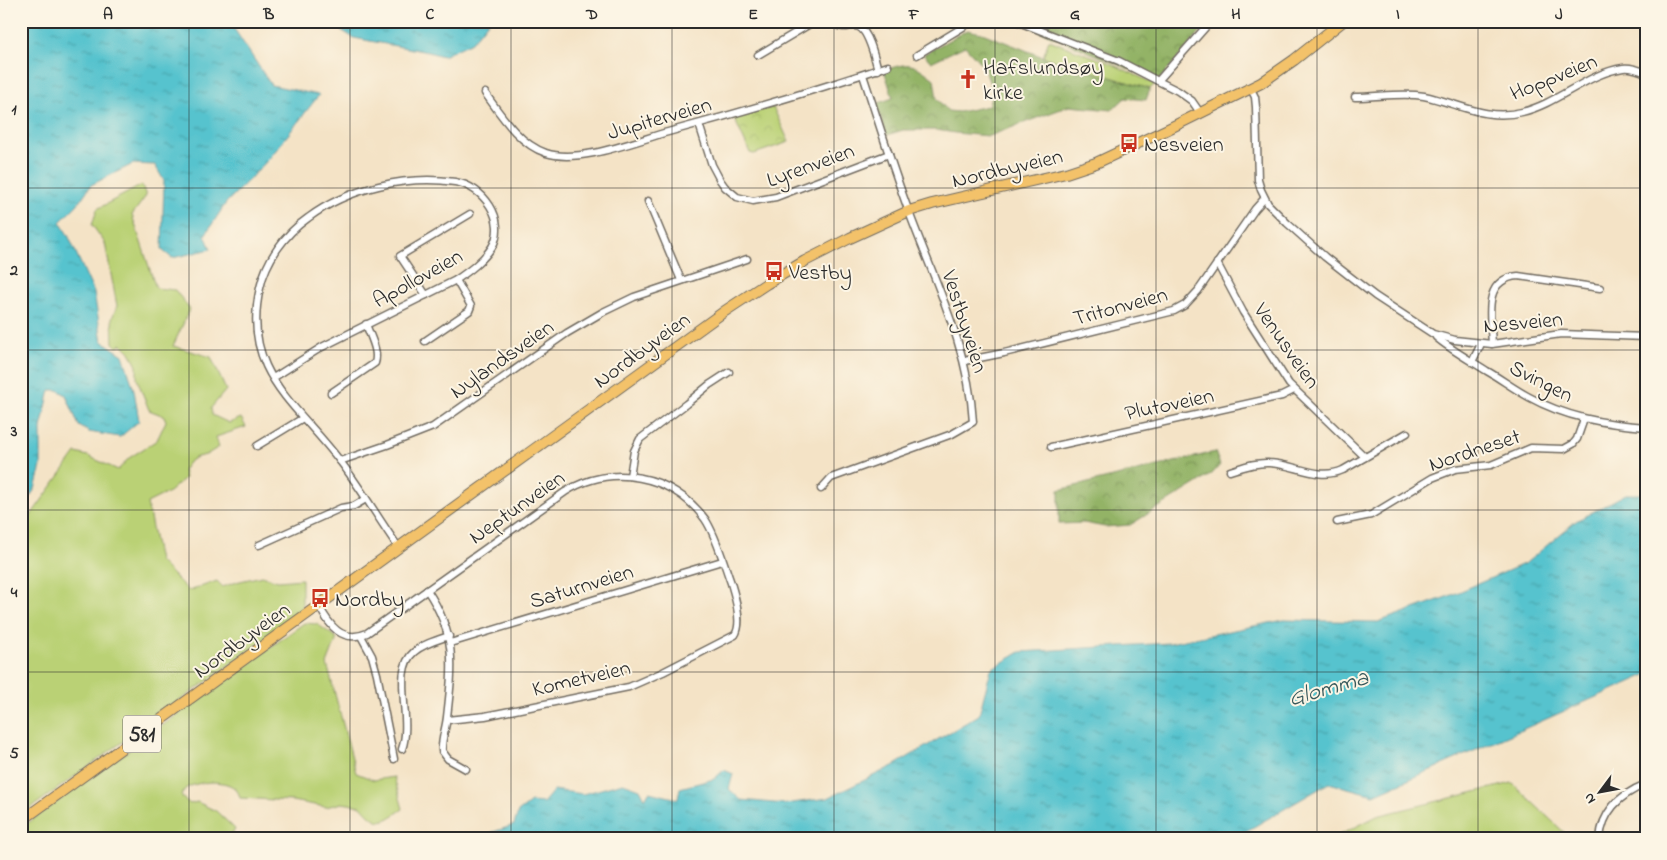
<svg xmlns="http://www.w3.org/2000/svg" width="1667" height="860" viewBox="0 0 1667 860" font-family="'Indie Flower',sans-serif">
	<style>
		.grass { fill: #bad175; stroke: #727e50 }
		.forest { fill: url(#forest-crowns); stroke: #5f6f48 }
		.park { fill: url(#park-crowns); stroke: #727e50 }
		.water { fill: url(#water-ripples); stroke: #40777c }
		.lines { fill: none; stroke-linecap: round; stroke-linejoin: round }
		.street-casing { stroke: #716b61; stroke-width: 9 }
		.primary-casing { stroke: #716b61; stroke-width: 12 }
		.street { stroke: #fff; stroke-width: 6 }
		.primary { stroke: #f3c26a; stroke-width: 10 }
		.grid { fill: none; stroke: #2b2b2b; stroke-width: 1; stroke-opacity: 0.55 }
		.labels { text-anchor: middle; stroke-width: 4; stroke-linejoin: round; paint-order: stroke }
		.shield { fill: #fcf5e5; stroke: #6a6863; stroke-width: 1 }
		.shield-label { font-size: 21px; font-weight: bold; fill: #2b2b2b }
		.poi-label { font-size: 22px; fill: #2b2b2b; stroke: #fcf5e5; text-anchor: start }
		.street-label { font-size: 22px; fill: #2b2b2b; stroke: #fcf5e5 }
		.water-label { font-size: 24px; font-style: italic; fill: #38595c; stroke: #fcf5e5 }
		.neatline { fill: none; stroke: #2b2b2b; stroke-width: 2 }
		.grid-label { font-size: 16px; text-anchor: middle; font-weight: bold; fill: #2b2b2b }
	</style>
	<defs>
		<pattern id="forest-crowns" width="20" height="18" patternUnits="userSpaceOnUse" patternTransform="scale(1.25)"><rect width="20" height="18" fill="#93b366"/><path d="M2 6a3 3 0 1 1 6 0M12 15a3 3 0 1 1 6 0" fill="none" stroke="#789254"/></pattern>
		<pattern id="park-crowns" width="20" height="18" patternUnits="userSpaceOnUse" patternTransform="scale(1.25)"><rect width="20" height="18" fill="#bad175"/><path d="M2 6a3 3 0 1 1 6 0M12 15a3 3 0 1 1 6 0" fill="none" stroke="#a0b465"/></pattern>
		<pattern id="water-ripples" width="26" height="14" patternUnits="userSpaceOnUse" patternTransform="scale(1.25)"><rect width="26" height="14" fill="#56c3ce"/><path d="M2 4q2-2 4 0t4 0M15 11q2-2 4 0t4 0" fill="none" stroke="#479fa7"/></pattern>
	</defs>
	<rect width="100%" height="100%" fill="#fcf5e5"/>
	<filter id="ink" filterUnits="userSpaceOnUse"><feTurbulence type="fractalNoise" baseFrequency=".02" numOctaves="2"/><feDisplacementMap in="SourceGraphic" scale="10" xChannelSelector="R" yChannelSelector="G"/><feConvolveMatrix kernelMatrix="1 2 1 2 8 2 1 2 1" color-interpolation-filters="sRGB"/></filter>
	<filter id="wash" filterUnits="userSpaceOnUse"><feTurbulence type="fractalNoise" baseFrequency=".0096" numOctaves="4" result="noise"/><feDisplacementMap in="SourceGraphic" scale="20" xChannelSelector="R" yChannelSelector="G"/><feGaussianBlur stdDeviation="1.12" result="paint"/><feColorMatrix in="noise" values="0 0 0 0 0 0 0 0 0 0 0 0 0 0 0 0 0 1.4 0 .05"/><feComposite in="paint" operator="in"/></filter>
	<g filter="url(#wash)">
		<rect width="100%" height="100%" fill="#f4e3c6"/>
		<!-- grass -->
		<g class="grass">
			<polygon points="1049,40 1110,63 1155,84 1150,89 1043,57"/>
			<polygon points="142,185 146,196 132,215 156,288 175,290 190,309 173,346 211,357 226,390 211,408 212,415 229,423 241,418 246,427 216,437 219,447 206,455 197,457 191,460 183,470 185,478 169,492 147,503 159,561 189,591 217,581 223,587 236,582 262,576 278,581 302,579 302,609 289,622 21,815 21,534 31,515 76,453 88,456 118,470 129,458 157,440 166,421 164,416 149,410 137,379 137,366 130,352 122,344 117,347 113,343 112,318 117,306 105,243 92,225 97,209"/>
			<path d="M304 623 317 624 337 638 327 664 356 773 374 780 394 777 403 809C382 823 379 827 361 806L342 803 326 807 292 801 240 798C239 796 239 793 237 791 229 778 196 781 185 789 184 790 181 796 181 796L190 804 197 802 216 811 235 829 230 839H21V828Z"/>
			<polygon points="1512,783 1571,839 1332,839 1377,816"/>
		</g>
		<!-- forest -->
		<g class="forest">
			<polygon points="1016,21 1210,21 1158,81"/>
			<path d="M967 30 982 33 1043 57 1150 89 1146 100 1125 98 1112 110 1069 106 989 136 955 133 936 130H903L887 135 876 104 893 98 884 70C911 62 912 62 934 79L937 99 948 111 959 112 988 106 993 93 984 67 965 46 931 62 924 54Z"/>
			<polygon points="1215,452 1220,465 1212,474 1130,525 1105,527 1084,523 1059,524 1059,490"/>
		</g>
		<!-- park -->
		<polygon class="park" points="773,107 789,142 754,154 750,153 734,118"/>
		<!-- water -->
		<g class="water">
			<polygon points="21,21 229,21 271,85 319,95 269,159 226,203 205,235 211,249 172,258 162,250 164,181 155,165 133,164 91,185 77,205 60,222 68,235 94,293 102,341 123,355 134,390 139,421 120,437 89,432 79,426 66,395 58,390 50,390 41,428 41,466 35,489 23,506 21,506"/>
			<polygon points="326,21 489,21 472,42 443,56 428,52 354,38"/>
			<polygon points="1626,494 1646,494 1646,675 1374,795 1329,783 1233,839 473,839 514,825 518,812 531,802 543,803 554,790 583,794 623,783 640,789 645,799 649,792 678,799 680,788 714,779 724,770 733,774 729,789 741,800 785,804 828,798 893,766 979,715 991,669 1020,652 1170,643 1284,620 1378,622 1452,595 1526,563 1576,521"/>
		</g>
	</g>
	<g filter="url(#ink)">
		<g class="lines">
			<!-- street casing -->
			<g class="street-casing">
				<g id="street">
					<path d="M828 21C833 24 838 27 843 27 848 28 853 24 859 27 869 32 875 59 878 70"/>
					<polyline points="1016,21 1119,61 1158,81 1178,91 1192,101 1201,114"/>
					<polyline points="758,55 815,21"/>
					<polyline points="917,55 973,21"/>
					<polyline points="1158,81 1211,21"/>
					<polyline points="1251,89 1255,97 1256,107 1258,180 1261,190 1268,204 1287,223 1325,257 1375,296 1433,334 1455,340 1492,344 1561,334 1646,337"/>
					<path d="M485 93C501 115 519 144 546 153 579 164 635 141 668 132 742 112 816 90 888 66"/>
					<path d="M1355 97C1378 97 1402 92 1424 96 1458 103 1485 121 1522 112 1557 104 1588 73 1623 68 1631 67 1639 70 1646 73"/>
					<polyline points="699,124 712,165 720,180 725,187 737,197 753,201 776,197 889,154"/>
					<polyline points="648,201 681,280"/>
					<polyline points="1217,263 1243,312 1289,384 1365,457"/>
					<polyline points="426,295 400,256 470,214"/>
					<path d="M1436 337C1451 350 1470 360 1487 371 1501 379 1514 389 1529 397 1565 417 1604 424 1646 427"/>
					<polyline points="425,341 469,311 471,306 456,280"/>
					<path d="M1492 344C1491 319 1481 279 1518 276L1600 288"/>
					<polyline points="964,361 1004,353 1174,311 1185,305 1198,291 1255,209 1264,199"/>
					<polyline points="1472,362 1481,344"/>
					<path d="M273 378 322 347 456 280C469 271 483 261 492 247 508 220 483 186 455 182 406 175 348 188 308 218 285 234 266 260 260 288 241 371 295 402 340 461 361 488 379 520 399 548"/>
					<path d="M331 393 375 363C379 351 370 336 366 324"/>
					<polyline points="257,446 303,418"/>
					<polyline points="1051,447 1282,396 1294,390"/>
					<polyline points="340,461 387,445 433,427 567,333 603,312 634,297 747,259"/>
					<path d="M1230 471C1243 467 1256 462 1269 463 1295 464 1318 481 1343 470L1407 433"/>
					<polyline points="630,476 634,451 640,439 686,404 709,385 729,372"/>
					<path d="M821 489 831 478 952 434 973 422C969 348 934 280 909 212 892 167 878 120 863 75"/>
					<polyline points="1337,522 1371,515 1432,478 1455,469 1491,465 1531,448 1564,449 1573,444 1577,439 1584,419"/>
					<polyline points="259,545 341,508 354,506 366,499"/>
					<path d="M427 590C457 635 453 665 447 717 446 728 441 740 442 751L448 759 466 769"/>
					<path d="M319 606C329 625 342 644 367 633L565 492C611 463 672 474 705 519 716 535 724 564 731 583 735 596 743 623 735 635L663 672 629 687 485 716 447 720"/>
					<polyline points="361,636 372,656 377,674 394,759"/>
					<polyline points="450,643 722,561"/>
					<path d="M402 749C413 719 391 671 414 652 423 644 437 640 449 636"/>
					<path d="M1600 839C1602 811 1621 794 1646 784"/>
				</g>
			</g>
			<!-- primary casing -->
			<g class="primary-casing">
				<polyline id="primary" points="21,821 725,311 766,284 805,261 850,238 909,211 932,204 1066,173 1096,163 1168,129 1261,83 1294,60 1343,21"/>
			</g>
			<!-- street -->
			<use href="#street" class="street"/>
			<!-- primary -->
			<use href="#primary" class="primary"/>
		</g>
	</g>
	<!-- grid -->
	<path class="grid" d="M189 21V839M350 21V839M511 21V839M672 21V839M834 21V839M995 21V839M1156 21V839M1317 21V839M1478 21V839M21 188H1646M21 350H1646M21 510H1646M21 672H1646"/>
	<!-- icons -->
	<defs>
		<g id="church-bare" transform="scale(1.5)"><path d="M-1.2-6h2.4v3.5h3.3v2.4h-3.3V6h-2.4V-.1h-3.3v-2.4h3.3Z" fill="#c8321e" stroke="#fcf5e5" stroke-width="2.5" paint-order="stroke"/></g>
		<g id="bus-bare" transform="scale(1.5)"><path d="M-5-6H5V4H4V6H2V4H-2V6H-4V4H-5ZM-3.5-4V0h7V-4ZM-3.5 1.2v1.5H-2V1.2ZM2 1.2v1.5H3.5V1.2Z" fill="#c8321e" stroke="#fcf5e5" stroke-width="2.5" paint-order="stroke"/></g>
	</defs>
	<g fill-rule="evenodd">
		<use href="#church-bare" x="968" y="79"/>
		<use href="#bus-bare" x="1129" y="143"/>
		<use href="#bus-bare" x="774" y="271"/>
		<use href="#bus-bare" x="320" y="598"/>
	</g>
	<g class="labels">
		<!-- shield labels -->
		<rect class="shield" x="123" y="715.5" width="38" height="37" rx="4"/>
		<g class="shield-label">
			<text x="142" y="741">581</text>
		</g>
		<!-- poi labels -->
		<g class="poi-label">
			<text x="983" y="74">Hafslundsøy<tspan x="983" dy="25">kirke</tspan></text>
			<text x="1144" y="151">Nesveien</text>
			<text x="789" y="279">Vestby</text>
			<text x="335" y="606">Nordby</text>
		</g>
		<!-- street labels -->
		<g class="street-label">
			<text transform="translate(1553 76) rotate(-22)" y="8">Hoppveien</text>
			<text transform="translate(659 117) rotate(-16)" y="8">Jupiterveien</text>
			<text transform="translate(810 164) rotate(-20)" y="8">Lyrenveien</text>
			<text transform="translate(1007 167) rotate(-13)" y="8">Nordbyveien</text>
			<text transform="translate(417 277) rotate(-29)" y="8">Apolloveien</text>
			<text transform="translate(1120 305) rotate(-15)" y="8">Tritonveien</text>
			<text transform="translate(966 321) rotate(72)" y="8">Vestbyveien</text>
			<text transform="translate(1523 321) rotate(-5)" y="8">Nesveien</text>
			<text transform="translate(1288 345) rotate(55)" y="8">Venusveien</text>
			<text transform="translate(641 349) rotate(-36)" y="8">Nordbyveien</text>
			<text transform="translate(501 358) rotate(-35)" y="8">Nylandsveien</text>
			<text transform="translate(1542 380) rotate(27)" y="8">Svingen</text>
			<text transform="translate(1169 403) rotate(-12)" y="8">Plutoveien</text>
			<text transform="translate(1474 449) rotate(-18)" y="8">Nordneset</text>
			<text transform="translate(516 506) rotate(-35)" y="8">Neptunveien</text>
			<text transform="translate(581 585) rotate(-17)" y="8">Saturnveien</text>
			<text transform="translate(241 639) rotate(-36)" y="8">Nordbyveien</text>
			<text transform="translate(581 677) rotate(-13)" y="8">Kometveien</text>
		</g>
		<!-- water labels -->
		<g class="water-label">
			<text transform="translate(1328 687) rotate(-16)" y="8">Glomma</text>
		</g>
	</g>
	<!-- margin -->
	<rect width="1667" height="860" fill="none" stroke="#fcf5e5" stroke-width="55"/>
	<!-- north arrow -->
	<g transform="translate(1600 792) rotate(238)" stroke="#fcf5e5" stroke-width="4" paint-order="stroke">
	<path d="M0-4L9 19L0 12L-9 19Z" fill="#2b2b2b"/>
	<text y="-8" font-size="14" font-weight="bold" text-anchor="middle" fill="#2b2b2b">N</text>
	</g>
	<rect x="28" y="28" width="1612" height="804" class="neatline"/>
	<g class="grid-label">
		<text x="108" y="19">A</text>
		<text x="269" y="19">B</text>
		<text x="430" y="19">C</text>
		<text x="592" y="19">D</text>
		<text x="753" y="19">E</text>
		<text x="914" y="19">F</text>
		<text x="1075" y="19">G</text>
		<text x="1236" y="19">H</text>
		<text x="1398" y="19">I</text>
		<text x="1559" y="19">J</text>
		<text x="14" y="114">1</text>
		<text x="14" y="275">2</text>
		<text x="14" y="436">3</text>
		<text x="14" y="597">4</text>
		<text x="14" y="758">5</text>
	</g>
</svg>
